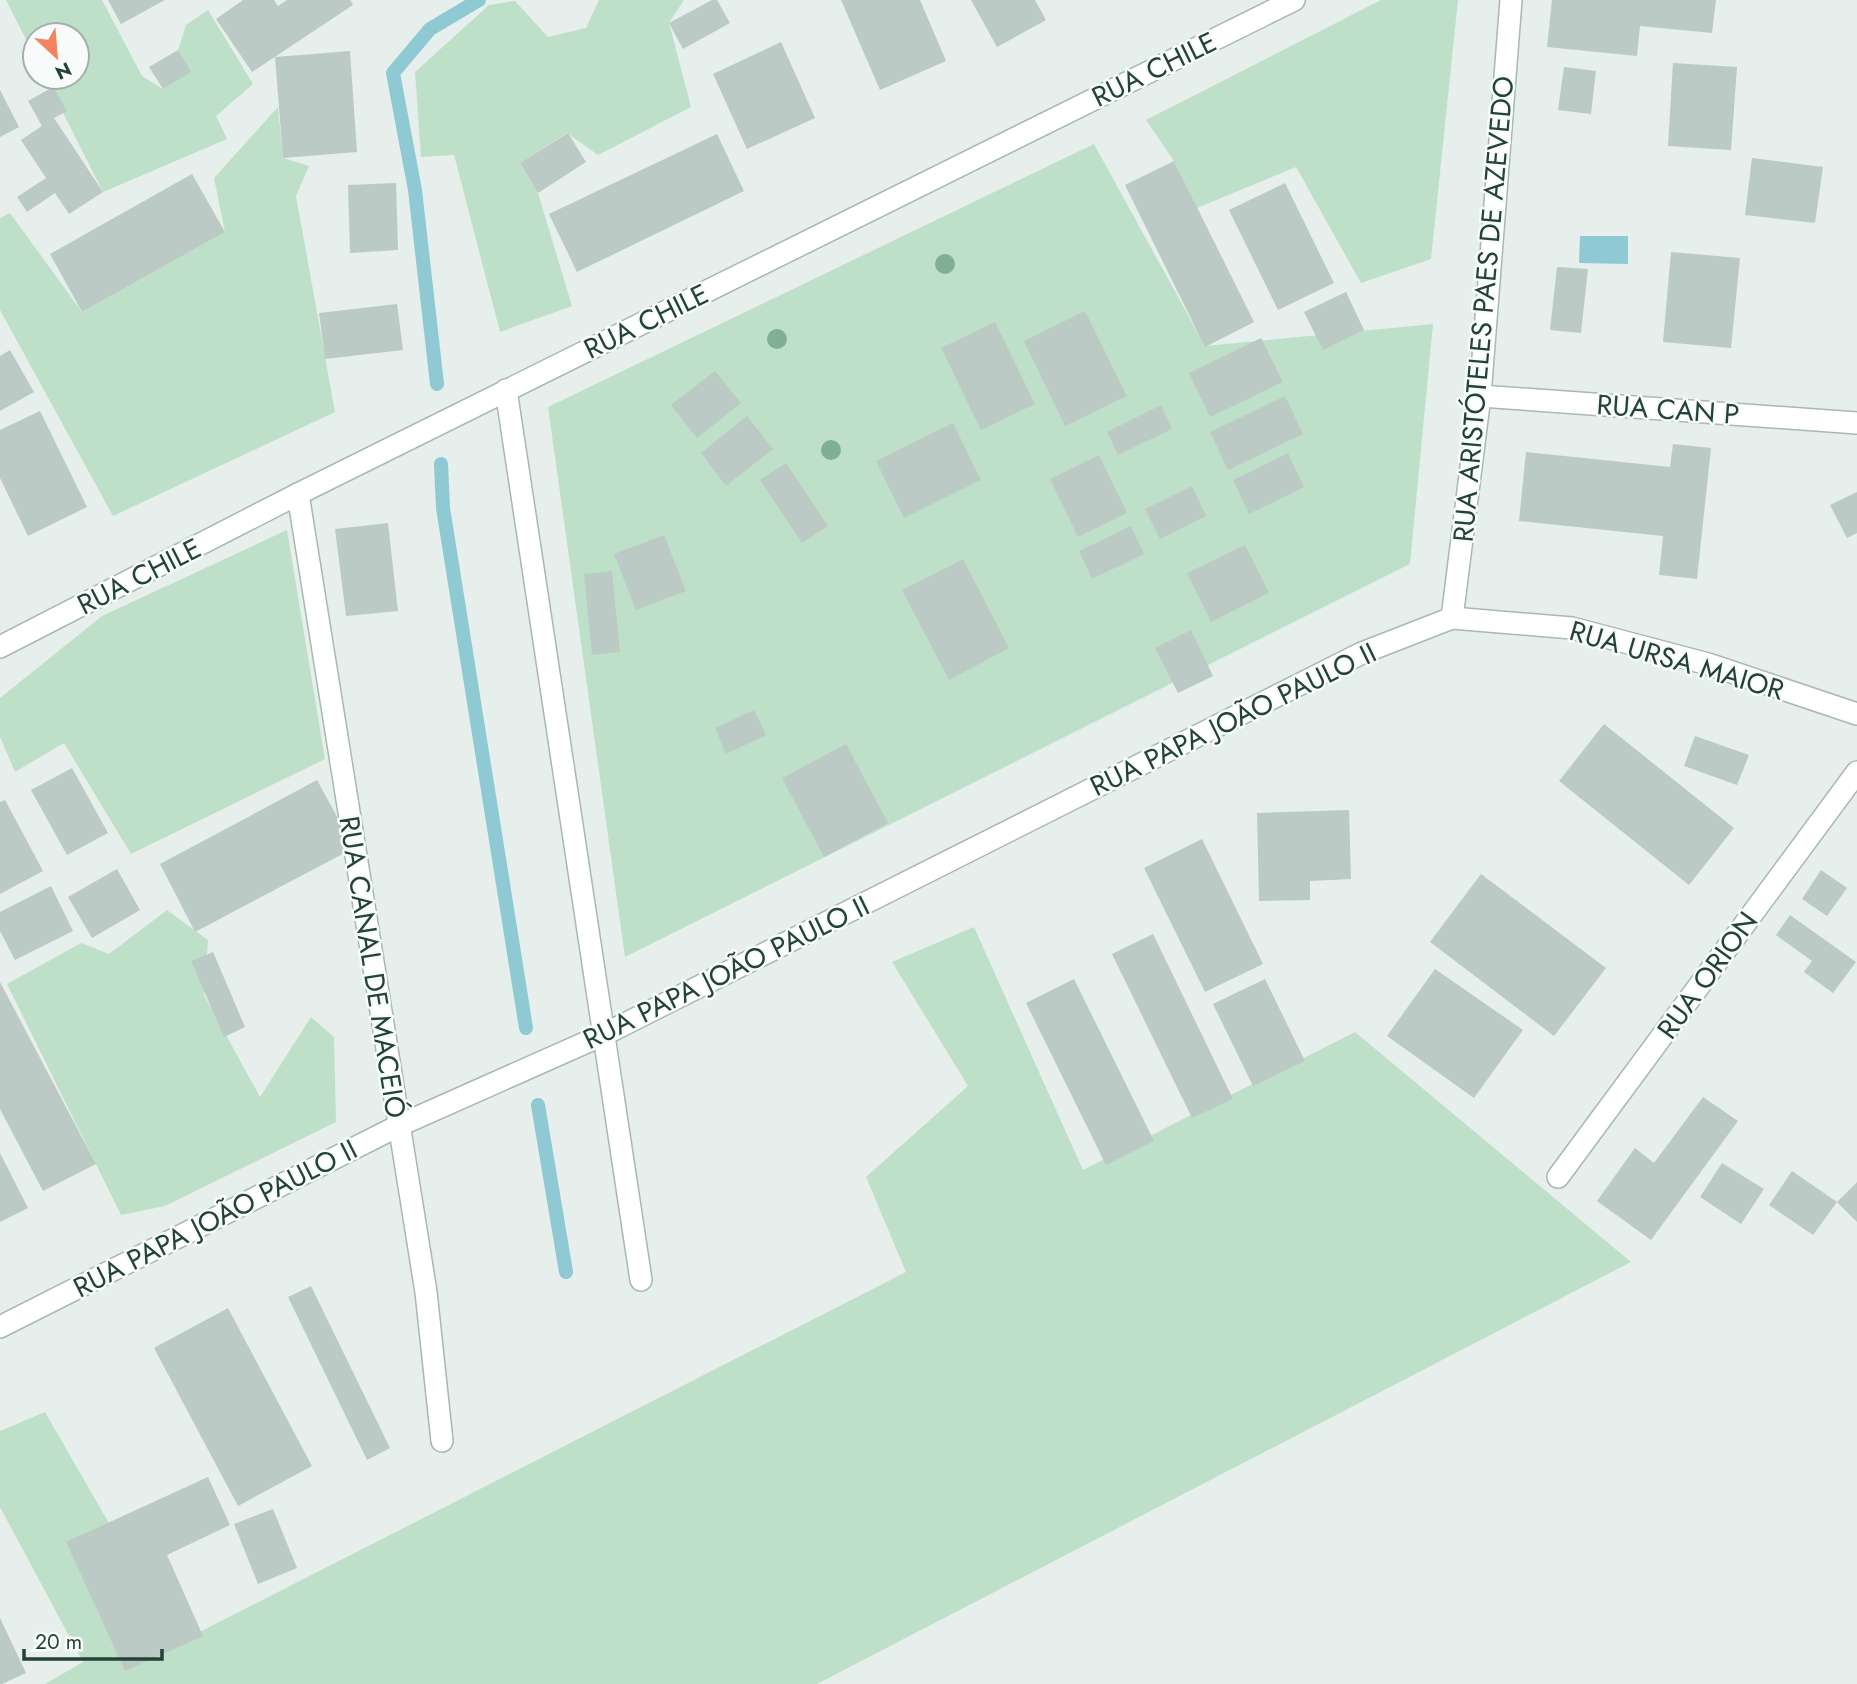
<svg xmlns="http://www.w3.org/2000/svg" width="1857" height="1684" viewBox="0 0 1857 1684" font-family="Jost,sans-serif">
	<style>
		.green { fill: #bfe0c8 }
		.water { fill: #8ec9d4 }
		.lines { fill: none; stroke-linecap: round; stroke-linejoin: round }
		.stream { stroke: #8ec9d4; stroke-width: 14 }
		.building { fill: #bbcac4 }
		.minor-casing { stroke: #a8b8b2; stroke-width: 24 }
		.minor { stroke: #fff; stroke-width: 21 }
		.tree { fill: #80af93 }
		.labels { text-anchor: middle; stroke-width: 5; stroke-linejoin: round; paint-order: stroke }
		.street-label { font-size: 28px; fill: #24423a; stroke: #f7fbf9 }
	</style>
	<rect width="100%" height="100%" fill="#e6efeb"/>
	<!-- green -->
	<g class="green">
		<polygon points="6,0 102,0 142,76 163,89 190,72 178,50 186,25 208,10 253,84 216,116 227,139 103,192 45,77 77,77 77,35 35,35 35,57"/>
		<polygon points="599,0 684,0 669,23 691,107 598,155 567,133 520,163 538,193 572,306 500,332 454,155 421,157 415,72 489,5 515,1 548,37 586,28"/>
		<polygon points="1381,0 1458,0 1431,259 1361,283 1296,167 1197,208 1174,161 1146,120"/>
		<polygon points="278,107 283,158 309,166 296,196 335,412 113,516 0,310 0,218 10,213 82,312 225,232 214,178"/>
		<polygon points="1094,144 1205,346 1433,324 1410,564 625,957 548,407"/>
		<polygon points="287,530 325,759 131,854 64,743 15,772 0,737 0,698 102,616"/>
		<polygon points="167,910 208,940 204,995 260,1097 311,1017 334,1037 336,1122 165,1206 121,1215 7,984 81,943 109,954"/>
		<polygon points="974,927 1083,1170 1355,1032 1631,1262 817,1684 45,1684 83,1662 0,1507 0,1431 45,1412 178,1643 906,1272 866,1177 968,1086 892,962"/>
	</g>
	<!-- water -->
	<polygon class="water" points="1580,236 1628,236 1628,264 1579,263"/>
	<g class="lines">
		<!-- stream -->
		<g class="stream">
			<polyline points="437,384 415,190 393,73 430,29 479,0"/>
			<polyline points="441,464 443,508 526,1028"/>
			<polyline points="538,1105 566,1272"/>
		</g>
	</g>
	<!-- building -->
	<g class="building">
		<polygon points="108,0 165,0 121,24"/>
		<polygon points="243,0 274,0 278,6 287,0 350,0 353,5 252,72 216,19"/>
		<polygon points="712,0 717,0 730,23 683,49 669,23"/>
		<polygon points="841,0 920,0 946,61 880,90"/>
		<polygon points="971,0 1035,0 1046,20 997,47"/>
		<polygon points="1552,0 1716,0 1712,33 1640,26 1637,56 1547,47"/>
		<polygon points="781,42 815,118 747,149 713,74"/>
		<polygon points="178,50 191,72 163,89 149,67"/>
		<polygon points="350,51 357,152 283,158 275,57"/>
		<polygon points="1673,63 1737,67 1731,150 1668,146"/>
		<polygon points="1564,67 1596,71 1591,114 1558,110"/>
		<polygon points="53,87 67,111 54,118 103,192 69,214 55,193 27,212 17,197 46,178 21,140 42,126 28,101"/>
		<polygon points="0,90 19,127 0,137"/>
		<polygon points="568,133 586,162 538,193 520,163"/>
		<polygon points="717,134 744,191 577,272 549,214"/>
		<polygon points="1752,158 1823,167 1815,223 1745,215"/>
		<polygon points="1174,161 1254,322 1205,347 1125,185"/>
		<polygon points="192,174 225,232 82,312 50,254"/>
		<polygon points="396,183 398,250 350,253 348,185"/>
		<polygon points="1285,183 1334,283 1278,310 1229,210"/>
		<polygon points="1671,252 1740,258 1731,348 1663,342"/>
		<polygon points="1557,267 1588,269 1581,333 1550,330"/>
		<polygon points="1346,292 1364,330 1323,350 1304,312"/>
		<polygon points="397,304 403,350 325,359 319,313"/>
		<polygon points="1085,311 1127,396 1065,426 1024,341"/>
		<polygon points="995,322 1035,404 981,430 941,348"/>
		<polygon points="1261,338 1283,382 1210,417 1189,373"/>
		<polygon points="10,350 34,392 0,411 0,356"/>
		<polygon points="715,371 741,403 697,438 671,405"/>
		<polygon points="1285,396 1303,434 1228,470 1210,432"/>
		<polygon points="1161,405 1172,429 1118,455 1107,432"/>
		<polygon points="40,411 87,507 28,536 0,478 0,430"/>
		<polygon points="747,416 773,449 726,486 701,453"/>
		<polygon points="953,423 981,480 904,518 876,461"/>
		<polygon points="1673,444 1711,448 1697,579 1659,575 1663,536 1519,521 1526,452 1670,467"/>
		<polygon points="1288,453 1304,487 1249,514 1233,480"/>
		<polygon points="1099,455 1127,513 1078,537 1050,479"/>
		<polygon points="786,463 828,526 802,543 760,480"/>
		<polygon points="1192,486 1206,516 1160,539 1145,509"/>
		<polygon points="1857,492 1857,533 1847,538 1830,505"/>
		<polygon points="388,523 398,611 346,616 335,529"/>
		<polygon points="1131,526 1144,554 1092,579 1079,551"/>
		<polygon points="664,535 686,591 636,610 614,554"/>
		<polygon points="1245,545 1269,593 1211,622 1187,573"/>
		<polygon points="963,559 1009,648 949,680 902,590"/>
		<polygon points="612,571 620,652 592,655 584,574"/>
		<polygon points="1191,630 1213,676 1178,693 1155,648"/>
		<polygon points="754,710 766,735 726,754 715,728"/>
		<polygon points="1604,724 1734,828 1689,885 1559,781"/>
		<polygon points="1695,736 1749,755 1737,785 1684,766"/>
		<polygon points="846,744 888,823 824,857 782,778"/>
		<polygon points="72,768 108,833 67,855 31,790"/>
		<polygon points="317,780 354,848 195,932 160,864"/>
		<polygon points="5,800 43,871 0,894 0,802"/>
		<polygon points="1349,810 1351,879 1310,881 1310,900 1259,901 1257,813"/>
		<polygon points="1202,839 1263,964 1205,992 1144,868"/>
		<polygon points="117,869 140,910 92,938 68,897"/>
		<polygon points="1821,870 1847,888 1827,916 1802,899"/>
		<polygon points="1481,874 1606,968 1554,1036 1430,942"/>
		<polygon points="51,886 73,931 15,960 0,931 0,912"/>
		<polygon points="1790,915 1856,962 1833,993 1804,972 1812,961 1776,935"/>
		<polygon points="1153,934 1233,1099 1192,1118 1112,954"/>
		<polygon points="213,952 245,1027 224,1037 191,961"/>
		<polygon points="1435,969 1523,1030 1474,1098 1387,1036"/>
		<polygon points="1074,979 1154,1141 1106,1165 1026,1003"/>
		<polygon points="1265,979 1305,1061 1253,1086 1213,1004"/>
		<polygon points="0,982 96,1164 43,1191 0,1109"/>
		<polygon points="1703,1097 1738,1121 1651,1240 1597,1201 1635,1148 1654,1163"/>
		<polygon points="0,1153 28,1208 0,1222"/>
		<polygon points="1722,1163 1764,1189 1741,1224 1700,1197"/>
		<polygon points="1792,1171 1837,1202 1813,1235 1769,1205"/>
		<polygon points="1857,1182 1857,1222 1837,1202"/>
		<polygon points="311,1286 390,1448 367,1460 288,1297"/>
		<polygon points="228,1308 312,1466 238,1506 154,1348"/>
		<polygon points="208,1477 230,1525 167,1555 203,1636 125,1671 66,1542"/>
		<polygon points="273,1509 297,1568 258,1584 234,1524"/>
		<polygon points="0,1618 26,1673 2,1684 0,1684"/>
	</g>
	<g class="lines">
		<!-- minor casing -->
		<g class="minor-casing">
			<g id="minor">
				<polyline points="506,390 641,1280"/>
				<polyline points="1480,396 1857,423"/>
				<polyline points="298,494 426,1292 442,1441"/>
				<polyline points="1452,618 1480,396 1511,0"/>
				<polyline points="0,647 298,494 1294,0"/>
				<polyline points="1558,1177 1857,772"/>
				<polyline points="0,1327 398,1126 605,1034 1362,653 1452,618 1572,628 1708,664 1857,714"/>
			</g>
		</g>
		<!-- minor -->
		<use href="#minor" class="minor"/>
	</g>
	<!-- trees -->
	<g class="tree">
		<circle cx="945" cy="264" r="10"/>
		<circle cx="777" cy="339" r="10"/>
		<circle cx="831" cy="450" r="10"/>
	</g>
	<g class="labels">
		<!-- street labels -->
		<g class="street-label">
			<text transform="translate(1154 69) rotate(-26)" y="10">RUA CHILE</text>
			<text transform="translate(1483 309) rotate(-85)" y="10">RUA ARISTÓTELES PAES DE AZEVEDO</text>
			<text transform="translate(646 321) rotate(-26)" y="10">RUA CHILE</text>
			<text transform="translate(1668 409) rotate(4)" y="10">RUA CAN P</text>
			<text transform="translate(139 576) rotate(-27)" y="10">RUA CHILE</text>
			<text transform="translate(1677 660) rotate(16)" y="10">RUA URSA MAIOR</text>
			<text transform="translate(1233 719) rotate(-26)" y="10">RUA PAPA JOÃO PAULO II</text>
			<text transform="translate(373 967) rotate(81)" y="10">RUA CANAL DE MACEIÓ</text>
			<text transform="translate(726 972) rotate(-26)" y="10">RUA PAPA JOÃO PAULO II</text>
			<text transform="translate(1707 975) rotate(-54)" y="10">RUA ORION</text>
			<text transform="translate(215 1218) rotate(-27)" y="10">RUA PAPA JOÃO PAULO II</text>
		</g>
	</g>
	<!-- north arrow -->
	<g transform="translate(56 56) rotate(154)"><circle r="33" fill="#f7fbf9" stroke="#a3b1ad" stroke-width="2"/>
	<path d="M0-5L12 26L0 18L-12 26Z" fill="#f4845f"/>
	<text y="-10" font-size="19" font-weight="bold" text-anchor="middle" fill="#24423a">N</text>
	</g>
	<!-- scale -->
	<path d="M24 1649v10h138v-10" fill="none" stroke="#24423a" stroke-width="3.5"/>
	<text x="35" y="1649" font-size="21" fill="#24423a" stroke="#f7fbf9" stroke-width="5" paint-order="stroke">20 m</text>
</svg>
